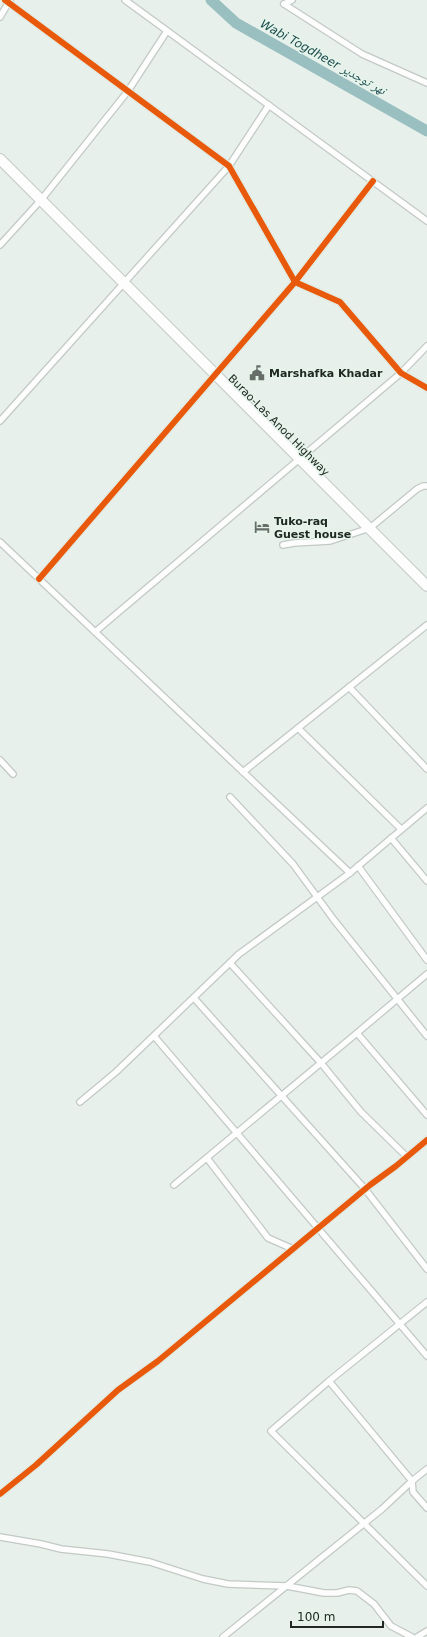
<svg xmlns="http://www.w3.org/2000/svg" width="427" height="1637" viewBox="0 0 427 1637" font-family="'DejaVu Sans','Noto Naskh Arabic',sans-serif">
	<style>
		.lines { fill: none; stroke-linecap: round; stroke-linejoin: round }
		.river { stroke: #9abfc0; stroke-width: 11 }
		.street-casing { stroke: #c3c9c5; stroke-width: 8 }
		.highway-casing { stroke: #c3c9c5; stroke-width: 12 }
		.street { stroke: #fcfdfc; stroke-width: 5.5 }
		.highway { stroke: #fcfdfc; stroke-width: 10 }
		.cycleway-casing { stroke: #e4f4ea; stroke-width: 8 }
		.cycleway { stroke: #e8590c; stroke-width: 6 }
		.labels { text-anchor: middle; stroke-width: 3; stroke-linejoin: round; paint-order: stroke }
		.poi-label { font-size: 11px; font-weight: bold; fill: #222824; stroke: #e4f4ea; text-anchor: start }
		.street-label { font-size: 11px; fill: #222824; stroke: #e4f4ea }
		.water-label { font-size: 12px; font-style: italic; fill: #1e4c4f; stroke: #e4f4ea }
	</style>
	<rect width="100%" height="100%" fill="#e8f0eb"/>
	<g class="lines">
		<!-- river -->
		<polyline class="river" points="211,0 236,23 427,131"/>
		<!-- street casing -->
		<g class="street-casing">
			<g id="street">
				<polyline points="5,0 229,166 295,282 340,302 401,373 427,388"/>
				<polyline points="125,0 427,221"/>
				<polyline points="284,4 362,54 427,83"/>
				<polyline points="284,4 292,0"/>
				<polyline points="0,17 10,0"/>
				<polyline points="0,245 41,200 128,91 167,31"/>
				<polyline points="0,421 229,166 269,105"/>
				<polyline points="0,542 350,873"/>
				<polyline points="283,545 294,543 330,541 370,528 417,489 423,486 427,486"/>
				<polyline points="39,579 295,282 373,181"/>
				<polyline points="95,632 401,373 427,346"/>
				<polyline points="349,687 427,769"/>
				<polyline points="298,728 401,829"/>
				<polyline points="0,760 13,774"/>
				<polyline points="243,772 427,625"/>
				<polyline points="230,797 293,864 334,920 427,1036"/>
				<polyline points="391,838 427,881"/>
				<polyline points="358,866 427,960"/>
				<polyline points="230,963 321,1063 361,1112 407,1157"/>
				<polyline points="194,998 365,1189 427,1269"/>
				<polyline points="357,1033 427,974"/>
				<polyline points="154,1036 427,1356"/>
				<polyline points="80,1102 116,1072 239,954 350,873 427,808"/>
				<polyline points="207,1158 268,1238 293,1249"/>
				<polyline points="174,1185 357,1033 427,1115"/>
				<polyline points="427,1302 329,1381 271,1431 427,1586"/>
				<polyline points="329,1381 412,1481 413,1492 427,1508"/>
				<polyline points="0,1494 36,1465 118,1390 158,1361 370,1185 396,1166 427,1140"/>
				<polyline points="0,1537 41,1544 61,1549 108,1554 150,1562 203,1579 228,1584 287,1586 324,1593 337,1593 349,1590 357,1591 374,1604 391,1626 412,1637"/>
				<polyline points="223,1637 382,1509 412,1481 427,1469"/>
				<polyline points="417,1637 427,1631"/>
			</g>
		</g>
		<!-- highway casing -->
		<g class="highway-casing">
			<polyline id="highway" points="0,159 427,586"/>
		</g>
		<!-- street -->
		<use href="#street" class="street"/>
		<!-- highway -->
		<use href="#highway" class="highway"/>
		<!-- cycleway casing -->
		<g class="cycleway-casing">
			<g id="cycleway">
				<polyline points="5,0 229,166 295,282 340,302 401,373 427,388"/>
				<polyline points="39,579 295,282 373,181"/>
				<polyline points="0,1494 36,1465 118,1390 158,1361 370,1185 396,1166 427,1140"/>
			</g>
		</g>
		<!-- cycleway -->
		<use href="#cycleway" class="cycleway"/>
	</g>
	<!-- icons -->
	<defs>
		<g id="civic-bare" transform="scale(1.2)"><path d="M-.6-6.5H3V-4.5H.6V-3L4-1V1h2V6H-6V1h2V-1L-.6-3ZM-1.2 2.5V6h2.4V2.5Z" fill="#676e6a" stroke="#e4f4ea" stroke-width="2.5" paint-order="stroke"/></g>
		<g id="hotel-bare" transform="scale(1.2)"><path d="M-6-4.5h1.5V1H6V5H4.5V3h-9V5H-6ZM-4 0a1.8 1.8 0 1 1 3.6 0ZM.5 0V-2.5h3Q6-2.5 6 0Z" fill="#676e6a" stroke="#e4f4ea" stroke-width="2.5" paint-order="stroke"/></g>
	</defs>
	<g fill-rule="evenodd">
		<use href="#civic-bare" x="257" y="373"/>
		<use href="#hotel-bare" x="262" y="527"/>
	</g>
	<g class="labels">
		<!-- poi labels -->
		<g class="poi-label">
			<text x="269" y="377">Marshafka Khadar</text>
			<text x="274" y="525">Tuko-raq<tspan x="274" dy="13">Guest house</tspan></text>
		</g>
		<!-- street labels -->
		<g class="street-label">
			<text transform="translate(279 425) rotate(45)" y="4">Burao-Las Anod Highway</text>
		</g>
		<!-- water labels -->
		<g class="water-label">
			<text transform="translate(323 57) rotate(29)" y="4">Wabi Togdheer نهر توجدير</text>
		</g>
	</g>
	<!-- scale -->
	<path d="M291 1621v6h92v-6" fill="none" stroke="#222824" stroke-width="2"/>
	<text x="297" y="1621" font-size="12" fill="#222824" stroke="#e4f4ea" stroke-width="3" paint-order="stroke">100 m</text>
</svg>
